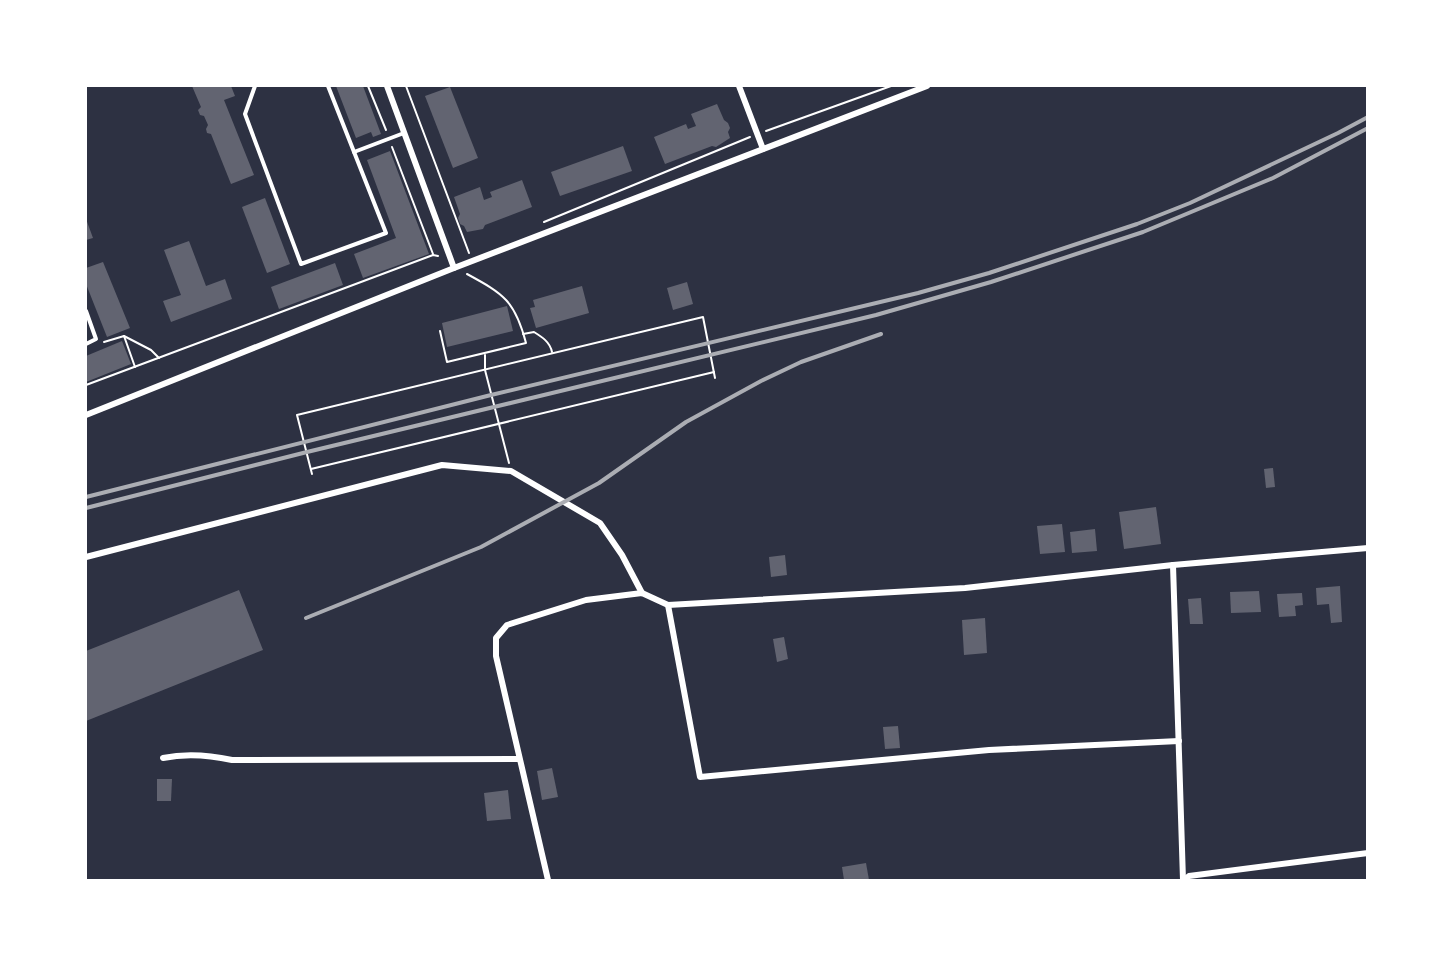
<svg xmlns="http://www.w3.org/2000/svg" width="1453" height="966" viewBox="0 0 1453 966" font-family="Manrope,sans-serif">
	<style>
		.building { fill: #626471 }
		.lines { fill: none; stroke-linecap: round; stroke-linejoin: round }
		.path { stroke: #fff; stroke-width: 2 }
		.service { stroke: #fff; stroke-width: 4 }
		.minor { stroke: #fff; stroke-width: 6 }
		.rail { stroke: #abadb3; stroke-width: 4 }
	</style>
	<rect width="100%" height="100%" fill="#2d3142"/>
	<!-- building -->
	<g class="building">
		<polygon points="192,86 231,86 235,96 224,100 254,175 231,184 211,134 207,133 206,129 208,125 204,116 200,115 198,110 201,107"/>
		<polygon points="336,86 363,86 381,134 373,137 371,132 356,138"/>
		<polygon points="450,87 478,158 453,168 425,96"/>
		<polygon points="717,104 724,120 728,123 730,128 728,132 730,138 716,147 712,146 665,164 654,137 686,124 688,129 696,126 691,114"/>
		<polygon points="623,146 632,171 560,196 551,172"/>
		<polygon points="390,151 429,254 363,278 354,254 396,238 367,160"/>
		<polygon points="522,180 532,207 485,225 483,229 467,232 464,226 460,224 458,218 460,214 454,197 480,187 484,200 492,197 490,192"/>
		<polygon points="265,198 290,264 267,273 242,207"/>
		<polygon points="86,219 93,238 86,240"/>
		<polygon points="189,241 206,286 225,279 232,299 171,322 163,301 181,295 164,250"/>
		<polygon points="103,262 130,328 107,337 86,284 86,268"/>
		<polygon points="335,263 343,285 279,309 271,287"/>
		<polygon points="687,282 693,304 673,310 667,288"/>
		<polygon points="582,286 589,313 536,328 530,308 535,307 533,300"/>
		<polygon points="507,306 513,331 447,347 442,323"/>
		<polygon points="122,341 131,364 86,382 86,356"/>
		<polygon points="1273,468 1275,487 1266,488 1264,469"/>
		<polygon points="1156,507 1161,544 1124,549 1119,512"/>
		<polygon points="1062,524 1065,552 1040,554 1037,526"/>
		<polygon points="1095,529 1097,551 1072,553 1070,532"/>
		<polygon points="785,555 787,575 771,577 769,557"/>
		<polygon points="1340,586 1342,622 1331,623 1329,604 1317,605 1316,588"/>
		<polygon points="239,590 263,650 86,721 86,651"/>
		<polygon points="1259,591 1261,612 1231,613 1230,592"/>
		<polygon points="1302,593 1303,605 1295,606 1296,616 1279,617 1277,594"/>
		<polygon points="1201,598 1203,624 1190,624 1188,599"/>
		<polygon points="985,618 987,653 964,655 962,620"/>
		<polygon points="784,637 788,659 777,662 773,639"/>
		<polygon points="898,726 900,748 885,749 883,727"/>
		<polygon points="552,768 558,797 542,800 537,771"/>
		<polygon points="157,779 172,779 171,801 157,801"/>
		<polygon points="508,790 511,819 487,821 484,793"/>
		<polygon points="866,863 869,880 844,880 842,867"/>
	</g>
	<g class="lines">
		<!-- path -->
		<g class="path">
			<polyline points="368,86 386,130"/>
			<polyline points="406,86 469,253"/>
			<polyline points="766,131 891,86"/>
			<polyline points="392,147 433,254"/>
			<polyline points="544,222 750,137"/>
			<path d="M440 331 447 362 526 343C515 301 504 294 467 274"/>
			<path d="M523 334 534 332C542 337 550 342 552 352"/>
			<polyline points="124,336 151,350 159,358"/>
			<polyline points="104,342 124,336 135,367"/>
			<polyline points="485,355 485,370 509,463"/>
			<polyline points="86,385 433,255 438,256"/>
			<polyline points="311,469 714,372"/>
			<polyline points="312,474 297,415 703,317 715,378"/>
		</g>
		<!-- service -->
		<g class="service">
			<polyline points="255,86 245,114 301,264 386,233 328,86"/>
			<polyline points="354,152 404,133"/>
			<polyline points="86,311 96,339 86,344"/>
		</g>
		<!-- minor -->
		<g class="minor">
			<polyline points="387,86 454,268"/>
			<polyline points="739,86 763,149"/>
			<polyline points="86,415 454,268 927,86"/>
			<polyline points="86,557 442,465 511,471 600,523 622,555 642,593"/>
			<polyline points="1173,565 1183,880"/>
			<polyline points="668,605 700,777 989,750 1179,741"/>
			<path d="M163 758C187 753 209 755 232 760L519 759"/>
			<polyline points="548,880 496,656 496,638 507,625 586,600 642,593 668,605 965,588 1173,565 1368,548"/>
			<polyline points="1184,880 1189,876 1368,853"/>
		</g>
		<!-- rail -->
		<g class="rail">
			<polyline points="86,497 491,395 918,293 989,273 1137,224 1190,203 1338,133 1368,117"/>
			<polyline points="86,508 307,452 876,315 991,282 1143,232 1273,178 1368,128"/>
			<polyline points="306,618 481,547 599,483 686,422 761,381 801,362 881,334"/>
		</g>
	</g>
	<!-- border -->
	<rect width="1453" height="966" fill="none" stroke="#ffffff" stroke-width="174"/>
</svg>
